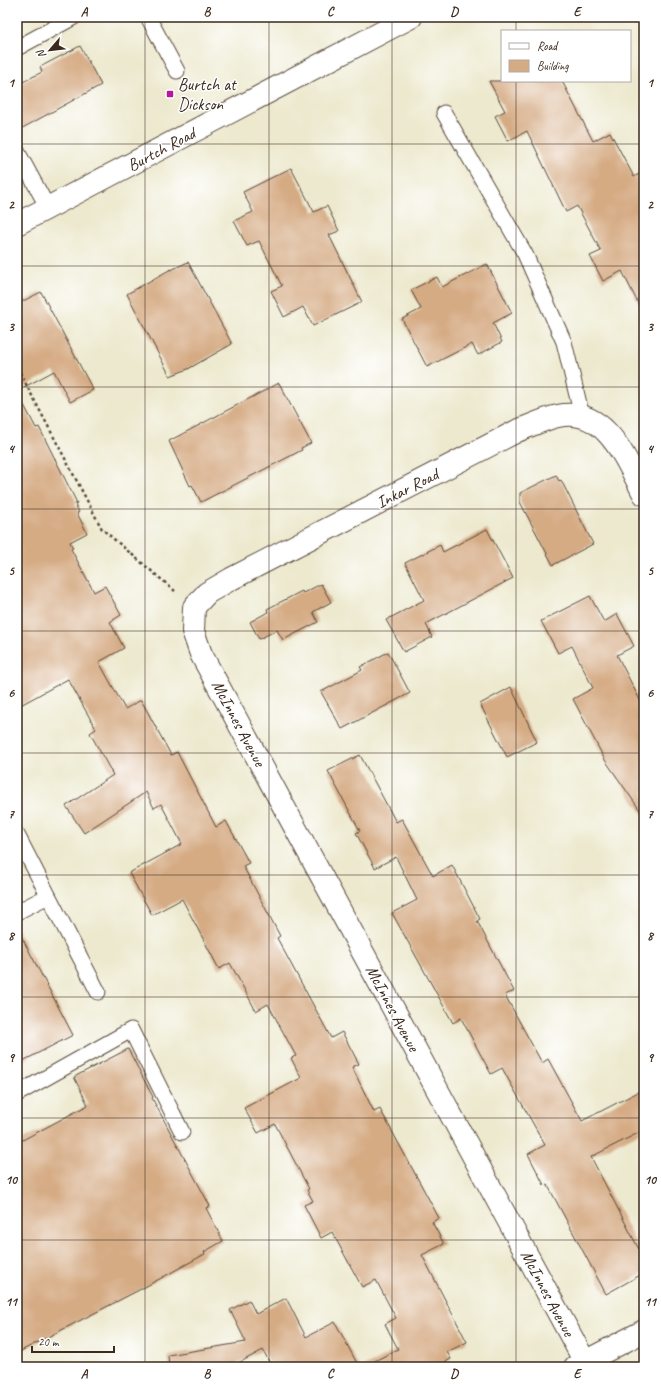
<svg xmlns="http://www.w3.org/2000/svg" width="661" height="1384" viewBox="0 0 661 1384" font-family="Caveat,sans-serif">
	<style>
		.building { fill: #d5ab84 }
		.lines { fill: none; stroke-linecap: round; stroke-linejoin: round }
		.lane-casing { stroke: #564739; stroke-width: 17 }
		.street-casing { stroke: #564739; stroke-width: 24 }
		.secondary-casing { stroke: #564739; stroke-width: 24 }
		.path { stroke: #564739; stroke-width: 2.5; stroke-dasharray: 3 3; stroke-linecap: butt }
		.lane { stroke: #fff; stroke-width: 15 }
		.street { stroke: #fff; stroke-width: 22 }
		.secondary { stroke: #fff; stroke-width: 22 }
		.grid { fill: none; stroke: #3b2a1e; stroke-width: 1; stroke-opacity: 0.55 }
		.poi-dot { fill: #b5179e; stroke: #fff; stroke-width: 1.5 }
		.labels { text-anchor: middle; stroke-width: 3; stroke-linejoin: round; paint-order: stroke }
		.poi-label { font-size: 17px; fill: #3b2a1e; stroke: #fff; text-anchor: start }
		.street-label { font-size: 17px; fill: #3b2a1e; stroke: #fff }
		.neatline { fill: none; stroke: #3b2a1e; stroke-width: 1.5 }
		.grid-label { font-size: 13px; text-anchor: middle; font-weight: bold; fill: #3b2a1e }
	</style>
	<rect width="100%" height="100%" fill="#fff"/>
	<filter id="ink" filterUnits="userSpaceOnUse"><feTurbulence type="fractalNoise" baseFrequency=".025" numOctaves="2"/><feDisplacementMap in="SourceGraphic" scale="8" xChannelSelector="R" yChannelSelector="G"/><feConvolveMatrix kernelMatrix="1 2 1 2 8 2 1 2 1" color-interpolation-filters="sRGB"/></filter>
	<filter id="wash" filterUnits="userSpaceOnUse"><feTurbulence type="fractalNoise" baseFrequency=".012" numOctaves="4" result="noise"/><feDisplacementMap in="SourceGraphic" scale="16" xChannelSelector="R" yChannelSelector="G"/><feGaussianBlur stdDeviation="0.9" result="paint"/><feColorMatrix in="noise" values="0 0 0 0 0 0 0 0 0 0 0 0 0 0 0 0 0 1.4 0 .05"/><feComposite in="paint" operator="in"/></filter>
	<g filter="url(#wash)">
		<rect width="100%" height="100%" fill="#ede9cf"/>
		<g id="blocks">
			<!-- building -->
			<g class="building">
				<polygon points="80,46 101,85 17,131 17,85 42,72 40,67"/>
				<polygon points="489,81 562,81 593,141 610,132 634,177 644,171 644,315 622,271 603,281 590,256 601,251 577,206 566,212 527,131 508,141 495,116 505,111"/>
				<polygon points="291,168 314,212 327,206 339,231 329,235 362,302 313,326 303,307 284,317 271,291 282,286 259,241 247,246 234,221 253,212 243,192"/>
				<polygon points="188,262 232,344 188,369 170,376 127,294 171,269 171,270"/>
				<polygon points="487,264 512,313 493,323 502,342 478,355 472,344 427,367 402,319 421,309 411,290 437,277 442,287"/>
				<polygon points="41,292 93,390 70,402 54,371 17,391 17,304"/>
				<polygon points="279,383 311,443 301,448 302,450 201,502 192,485 190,486 169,441"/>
				<polygon points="17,392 36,428 39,427 77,503 75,504 79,512 77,513 87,533 70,542 73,548 71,549 94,592 105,586 121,615 110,622 124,648 99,662 125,709 141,700 171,755 177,752 216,827 226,821 249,863 243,866 280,936 277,938 331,1038 342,1032 359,1064 352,1067 374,1112 380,1109 439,1218 432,1222 444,1244 422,1255 467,1342 447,1352 451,1359 436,1367 363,1367 398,1349 385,1324 396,1318 376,1280 362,1287 332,1232 321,1238 304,1205 313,1201 307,1190 309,1189 275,1124 258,1133 244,1108 301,1078 291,1058 296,1056 268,1004 256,1011 230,963 219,969 182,899 152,915 129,873 182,844 161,804 154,808 146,792 84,833 66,806 113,775 90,733 96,729 68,679 17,707"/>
				<polygon points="556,475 559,481 561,480 593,544 553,565 520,502 520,493"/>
				<polygon points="487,529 513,578 426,624 432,637 404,652 386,620 424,600 405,563 440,545 443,552"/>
				<polygon points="321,584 331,602 313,612 318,622 283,640 277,630 259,639 250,622 268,612 267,609 302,591 303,593"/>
				<polygon points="590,596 604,622 617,614 634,646 617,655 644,708 644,816 605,760 573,699 593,688 572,646 558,653 541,621"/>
				<polygon points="388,652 410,693 342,729 321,692 362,670 360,667"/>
				<polygon points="511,687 537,742 507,757 480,704"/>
				<polygon points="360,755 396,822 402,819 433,876 452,865 480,919 477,921 514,991 505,995 542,1063 548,1059 582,1121 644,1089 644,1130 591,1157 644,1259 644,1273 606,1294 547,1184 544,1185 528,1154 545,1145 502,1068 491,1074 461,1018 453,1023 392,913 417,900 396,857 375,868 356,833 360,831 328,771"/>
				<polygon points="17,928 73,1035 17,1064"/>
				<polygon points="128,1049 153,1097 152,1098 210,1206 206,1208 223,1241 204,1252 205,1254 143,1288 17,1353 17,1143 88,1105 74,1077"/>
				<polygon points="286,1298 306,1337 335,1322 359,1367 272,1367 263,1350 231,1367 169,1367 168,1355 246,1342 230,1310 249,1300 256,1314"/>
			</g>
		</g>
	</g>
	<g filter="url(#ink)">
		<use href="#blocks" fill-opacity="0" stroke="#564739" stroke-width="1"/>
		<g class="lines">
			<!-- lane casing -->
			<g class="lane-casing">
				<g id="lane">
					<polyline points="148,17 177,71"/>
					<polyline points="17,48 74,17"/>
					<polyline points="444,113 525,254 564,342 582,416"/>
					<polyline points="17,151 48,208"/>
					<polyline points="17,835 98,992"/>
					<polyline points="17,912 48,896"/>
					<polyline points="17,1094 131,1030 182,1132"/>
				</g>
			</g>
			<!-- street casing -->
			<g class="street-casing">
				<g id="street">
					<path d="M585 1362 201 654 193 631 194 607 207 593 231 579 517 431C530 426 544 419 558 416 606 406 626 460 644 494"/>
					<polyline points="575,1367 644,1331"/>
				</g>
			</g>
			<!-- secondary casing -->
			<g class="secondary-casing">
				<polyline id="secondary" points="17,224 411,17"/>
			</g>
			<!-- path -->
			<polyline class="path" points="17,367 102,529 175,591"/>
			<!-- lane -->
			<use href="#lane" class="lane"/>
			<!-- street -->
			<use href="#street" class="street"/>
			<!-- secondary -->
			<use href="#secondary" class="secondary"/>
		</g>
	</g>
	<!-- grid -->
	<path class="grid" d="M145 17V1367M269 17V1367M392 17V1367M516 17V31M516 81V1367M17 144H644M17 266H644M17 387H644M17 509H644M17 631H644M17 753H644M17 875H644M17 997H644M17 1118H644M17 1240H644"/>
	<!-- markers -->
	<rect class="poi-dot" x="166" y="90" width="8" height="8" rx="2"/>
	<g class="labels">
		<!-- poi labels -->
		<g class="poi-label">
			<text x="178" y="90">Burtch at<tspan x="178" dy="20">Dickson</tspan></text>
		</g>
		<!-- street labels -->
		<g class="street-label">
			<text transform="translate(161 149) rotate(-28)" y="6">Burtch Road</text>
			<text transform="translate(407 488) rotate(-27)" y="6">Inkar Road</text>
			<text transform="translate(239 723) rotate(62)" y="6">McInnes Avenue</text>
			<text transform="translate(393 1008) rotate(62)" y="6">McInnes Avenue</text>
			<text transform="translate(548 1293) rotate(62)" y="6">McInnes Avenue</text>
		</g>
	</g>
	<!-- margin -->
	<rect width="661" height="1384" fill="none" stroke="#fff" stroke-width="44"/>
	<!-- legend -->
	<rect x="501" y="30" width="130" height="52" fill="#ffffff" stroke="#b1aaa5"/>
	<rect x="509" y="43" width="20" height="6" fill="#ffffff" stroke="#b1aaa5"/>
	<text x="537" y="50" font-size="12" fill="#3b2a1e">Road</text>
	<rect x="509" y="60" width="20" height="12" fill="#d5ab84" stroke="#b1aaa5"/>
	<text x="537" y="70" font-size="12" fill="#3b2a1e">Building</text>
	<!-- north arrow -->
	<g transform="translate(50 50) rotate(242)" stroke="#ffffff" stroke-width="3" paint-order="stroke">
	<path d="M0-3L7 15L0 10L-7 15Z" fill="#3b2a1e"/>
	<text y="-6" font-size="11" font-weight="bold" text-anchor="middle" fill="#3b2a1e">N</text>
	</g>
	<!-- scale -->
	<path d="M32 1346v6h82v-6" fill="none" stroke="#3b2a1e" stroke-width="2"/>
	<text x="38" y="1346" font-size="12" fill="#3b2a1e" stroke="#ffffff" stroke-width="3" paint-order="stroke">20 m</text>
	<rect x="22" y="22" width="617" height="1340" class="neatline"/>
	<g class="grid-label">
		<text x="84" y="16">A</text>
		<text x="207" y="16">B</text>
		<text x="330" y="16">C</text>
		<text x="454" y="16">D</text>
		<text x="577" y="16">E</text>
		<text x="11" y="87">1</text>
		<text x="650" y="87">1</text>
		<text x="11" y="209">2</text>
		<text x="650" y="209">2</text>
		<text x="11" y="331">3</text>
		<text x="650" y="331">3</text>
		<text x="11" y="453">4</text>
		<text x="650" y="453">4</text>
		<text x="11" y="575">5</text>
		<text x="650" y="575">5</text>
		<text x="11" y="697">6</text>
		<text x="650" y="697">6</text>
		<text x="11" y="818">7</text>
		<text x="650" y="818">7</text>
		<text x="11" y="940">8</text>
		<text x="650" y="940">8</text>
		<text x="11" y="1062">9</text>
		<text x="650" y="1062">9</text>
		<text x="11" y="1184">10</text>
		<text x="650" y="1184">10</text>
		<text x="11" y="1306">11</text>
		<text x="650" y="1306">11</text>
		<text x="84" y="1378">A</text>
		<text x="207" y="1378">B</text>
		<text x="330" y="1378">C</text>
		<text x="454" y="1378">D</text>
		<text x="577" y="1378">E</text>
	</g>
</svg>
